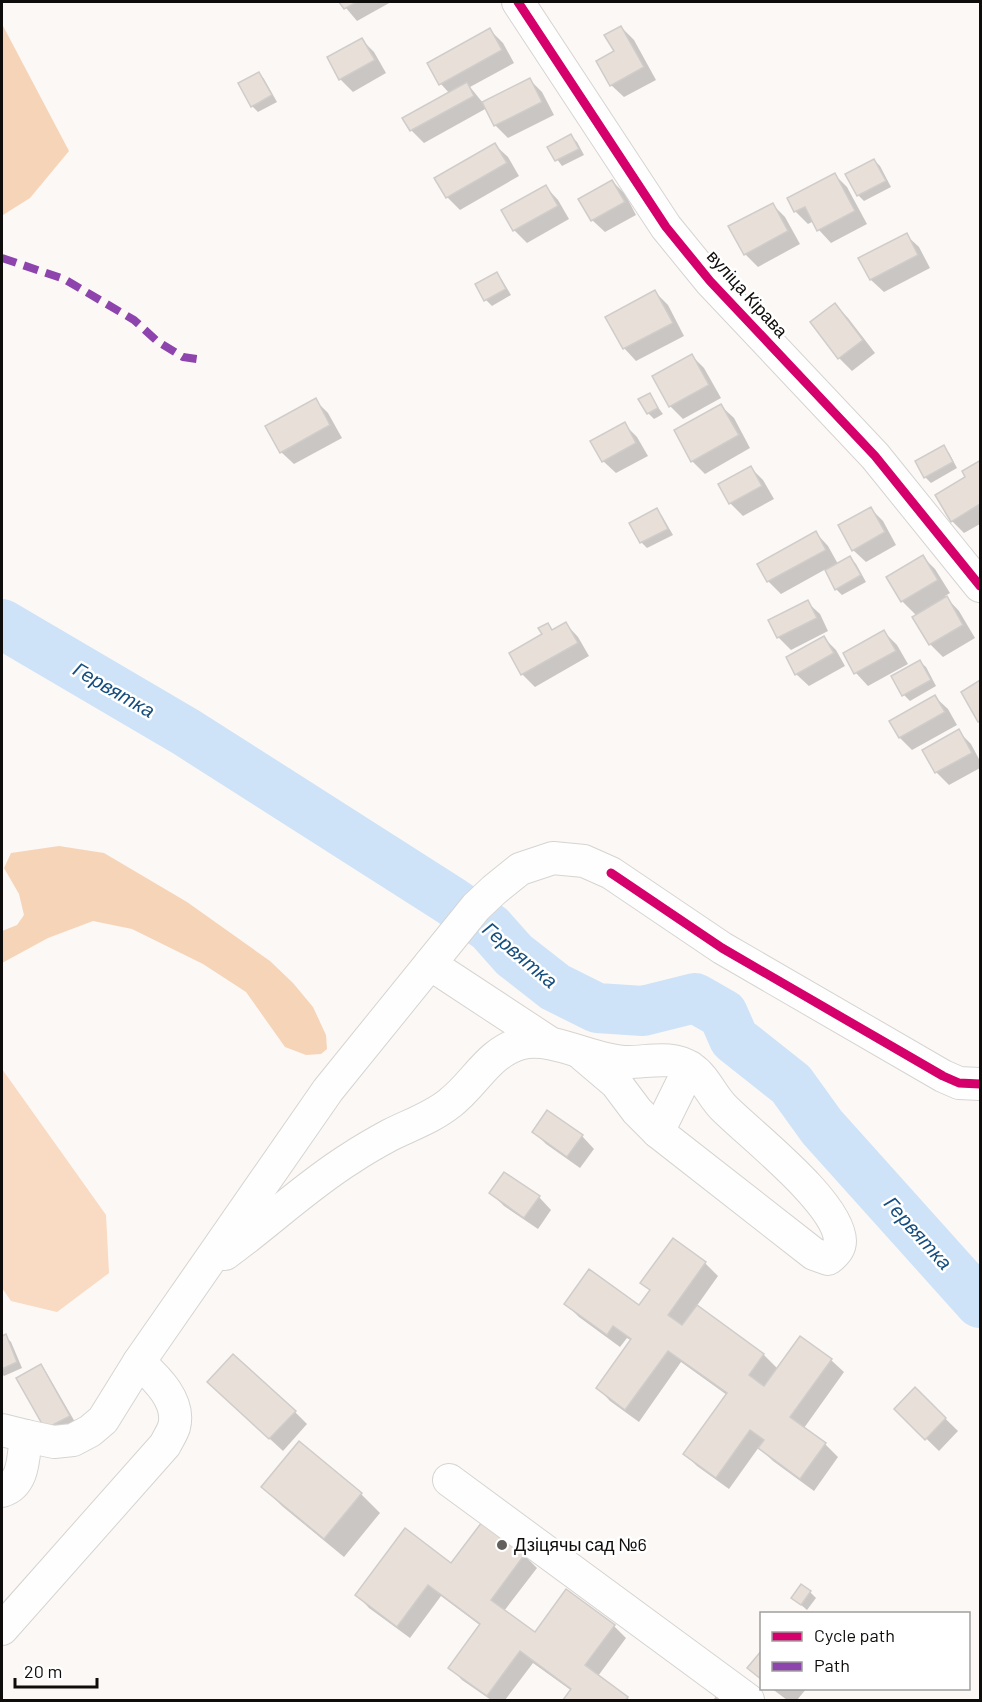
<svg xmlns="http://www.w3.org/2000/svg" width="982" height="1702" viewBox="0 0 982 1702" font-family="Barlow,sans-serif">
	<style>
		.green { fill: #f9dac2 }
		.forest { fill: #f6d4b8 }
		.shadow { fill: #0003 }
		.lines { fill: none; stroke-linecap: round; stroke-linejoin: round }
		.river { stroke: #cee3f8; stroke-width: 50 }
		.building { fill: #e7dfd8; stroke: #cfccca; stroke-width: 1.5 }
		.minor-casing { stroke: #d6d4d1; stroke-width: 34 }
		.minor { stroke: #fffefe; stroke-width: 32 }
		.quiet { stroke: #8e44ad; stroke-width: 8; stroke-dasharray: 15 8; stroke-linecap: butt }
		.cycleway-casing { stroke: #fff; stroke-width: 13 }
		.cycleway { stroke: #d6006c; stroke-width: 9 }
		.poi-dot { fill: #625f5d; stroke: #fff; stroke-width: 2 }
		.labels { text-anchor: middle; stroke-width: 5; stroke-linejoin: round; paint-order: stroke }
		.street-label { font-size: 18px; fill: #0f0d0b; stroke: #fff }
		.poi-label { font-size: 18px; fill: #0f0d0b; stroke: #fff; text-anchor: start }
		.water-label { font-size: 20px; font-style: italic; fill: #154e7e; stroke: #fff }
	</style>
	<rect width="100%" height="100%" fill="#fcf8f5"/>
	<!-- green -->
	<polygon class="green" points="2,1069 106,1215 109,1273 57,1312 11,1301 2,1288"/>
	<!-- forest -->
	<g class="forest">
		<polygon points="2,24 69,151 30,198 3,215 2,215"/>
		<polygon points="59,846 104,853 187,902 270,961 293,983 313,1007 326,1035 327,1049 321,1054 306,1055 285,1047 246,992 203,964 132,929 93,921 48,938 2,963 2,931 17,925 24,915 19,894 4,868 11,853"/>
	</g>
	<!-- shadow -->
	<g class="shadow">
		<polygon points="341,2 391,2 357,21"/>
		<polygon points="621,27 634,40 656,80 624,97 611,85"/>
		<polygon points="490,30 503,43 514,63 470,87 483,103 529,79 542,92 554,115 508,138 495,125 487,108 424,143 411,130 450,94 441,84"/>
		<polygon points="362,40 374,52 386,73 353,92 340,79"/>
		<polygon points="259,73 264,79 277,102 258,112 252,106"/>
		<polygon points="571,136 577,142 584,155 562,166 549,148"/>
		<polygon points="495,145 508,157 519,176 460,210 447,197"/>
		<polygon points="874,160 880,166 891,187 864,201 858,195"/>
		<polygon points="835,175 847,187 867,224 831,243 819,230 814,221 808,224 795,211"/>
		<polygon points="612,181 625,194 636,215 605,232 592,220"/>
		<polygon points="546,187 558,200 569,219 527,243 514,230"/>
		<polygon points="772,204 785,217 800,244 758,267 745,254"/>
		<polygon points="906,235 919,247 930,268 884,292 871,280 860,258"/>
		<polygon points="496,274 502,280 511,295 492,306 486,300 477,285"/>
		<polygon points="655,292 668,305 684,336 636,361 624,348"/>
		<polygon points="835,305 848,318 875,353 852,371 839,358"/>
		<polygon points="692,356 704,368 721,398 683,419 670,406 654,377"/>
		<polygon points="649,395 663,414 654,419 648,413"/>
		<polygon points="315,400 328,413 342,438 294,464 281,452"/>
		<polygon points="721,406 734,418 750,448 705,474 692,461"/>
		<polygon points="624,424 637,437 648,456 616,473 603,461"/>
		<polygon points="943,447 949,453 957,468 931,483 925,477"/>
		<polygon points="978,463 980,465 980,524 964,533 952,521 967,478"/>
		<polygon points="751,468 763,480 774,499 743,516 730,503"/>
		<polygon points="870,508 883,521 896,545 866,562 853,550"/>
		<polygon points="656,510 662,516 673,535 647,548 641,542"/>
		<polygon points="816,533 828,546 838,564 850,558 856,564 866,582 842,595 836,589 826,569 781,594 768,581"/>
		<polygon points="923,557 935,569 950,593 945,596 959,611 975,638 943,657 930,644 914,617 917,616 902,601 888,577"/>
		<polygon points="807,602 820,614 828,631 791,650 778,637"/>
		<polygon points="566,624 578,637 589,656 535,687 522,674 548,625 554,631"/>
		<polygon points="884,632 897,645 908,664 868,686 856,673"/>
		<polygon points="824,638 836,650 845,666 809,686 796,674"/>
		<polygon points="920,662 926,667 936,686 910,701 904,695"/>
		<polygon points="980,682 980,723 963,692"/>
		<polygon points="935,697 948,709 957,725 912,750 900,738 891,722"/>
		<polygon points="958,731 971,744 980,761 980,768 949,785 936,772 924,750"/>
		<polygon points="534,1132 582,1136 594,1149 580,1168 546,1144"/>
		<polygon points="491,1193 539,1197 551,1210 538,1229 504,1206"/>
		<polygon points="673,1240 705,1263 718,1276 696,1307 764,1355 778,1369 800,1338 831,1360 844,1372 804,1428 825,1444 838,1457 814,1491 773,1461 759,1447 729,1489 697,1466 685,1454 727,1395 681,1362 639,1422 610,1401 598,1388 632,1341 627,1338 620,1347 579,1317 566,1304 640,1307 651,1291 642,1283"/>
		<polygon points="5,1336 11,1342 22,1368 4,1376 2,1374 2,1338"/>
		<polygon points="40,1366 46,1372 75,1422 52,1434"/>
		<polygon points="915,1389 958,1431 939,1451 896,1409"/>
		<polygon points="221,1394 295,1412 307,1424 283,1451"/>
		<polygon points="299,1443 361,1494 380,1513 344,1557 282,1506 263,1487"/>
		<polygon points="482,1524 524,1555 537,1568 504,1611 535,1634 614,1626 626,1638 598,1676 630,1700 565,1700 572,1691 533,1663 505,1700 491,1700 462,1680 450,1667 481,1626 441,1596 410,1638 369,1608 357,1595 452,1565"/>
		<polygon points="810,1592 816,1598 807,1610 793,1598"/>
		<polygon points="771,1688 807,1688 797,1700 787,1700"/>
		<polygon points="719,1693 729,1700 713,1700"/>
	</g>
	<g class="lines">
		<!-- river -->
		<polyline class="river" points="2,624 186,732 451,901 490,928 514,955 555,987 597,1008 643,1011 695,998 723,1014 734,1039 791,1084 822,1127 980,1303"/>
	</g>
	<!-- building -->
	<g class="building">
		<polygon points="339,2 357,2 344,9"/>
		<polygon points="621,26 644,67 610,86 596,61 614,51 604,35"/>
		<polygon points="490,28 502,50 439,85 427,63"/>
		<polygon points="362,38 375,60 339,80 327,57"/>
		<polygon points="259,72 272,95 251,107 238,83"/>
		<polygon points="530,78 542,102 494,126 482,102"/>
		<polygon points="467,82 474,96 410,131 402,118"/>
		<polygon points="571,134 579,149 555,161 547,147"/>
		<polygon points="495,143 507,163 446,198 434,178"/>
		<polygon points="874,159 886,181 857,196 845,174"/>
		<polygon points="835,173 855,211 817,231 805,207 794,212 787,198"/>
		<polygon points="612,180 625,202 591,221 578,199"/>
		<polygon points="546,185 558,206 513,231 501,210"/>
		<polygon points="773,203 788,231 744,255 728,226"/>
		<polygon points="907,233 918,255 870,280 858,258"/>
		<polygon points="497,272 506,289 484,301 475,284"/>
		<polygon points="655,290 673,323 623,349 605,317"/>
		<polygon points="835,303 863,340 838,359 810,322"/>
		<polygon points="692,354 709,385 669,407 652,376"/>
		<polygon points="650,393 658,408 647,414 638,399"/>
		<polygon points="316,398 330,425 280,453 265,426"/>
		<polygon points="721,404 739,435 691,462 674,430"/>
		<polygon points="625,422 636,443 602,462 590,441"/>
		<polygon points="944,445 953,462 924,478 915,461"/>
		<polygon points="979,461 980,464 980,504 951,522 935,495 965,477 962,471"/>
		<polygon points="751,466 762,486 729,504 718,484"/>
		<polygon points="871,507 885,532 852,551 838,525"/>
		<polygon points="657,508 668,529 640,543 629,523"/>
		<polygon points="816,531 826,550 767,582 757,564"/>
		<polygon points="923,555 938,580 901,602 886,577"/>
		<polygon points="850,556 861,575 835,590 825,570"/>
		<polygon points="947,596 963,625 929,645 912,617"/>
		<polygon points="808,600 817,618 777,638 768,620"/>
		<polygon points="566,622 578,643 521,675 509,653 542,634 538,628 548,623 552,630"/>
		<polygon points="884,630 896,651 854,674 843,653"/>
		<polygon points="824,636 834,653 795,675 786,657"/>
		<polygon points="920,660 931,680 902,696 891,676"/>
		<polygon points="980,680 980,721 978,722 961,692"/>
		<polygon points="935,695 945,712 899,738 889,721"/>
		<polygon points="959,729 972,753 935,773 922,750"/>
		<polygon points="547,1110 583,1135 567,1157 532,1132"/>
		<polygon points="504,1172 540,1196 524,1218 489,1193"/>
		<polygon points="673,1238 706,1262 668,1315 682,1325 697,1305 764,1354 749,1375 764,1386 800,1336 832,1359 790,1417 826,1443 800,1479 758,1448 764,1440 750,1430 716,1478 683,1454 727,1393 668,1351 625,1410 596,1388 631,1339 613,1326 607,1335 564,1304 589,1269 639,1305 650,1290 640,1283"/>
		<polygon points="6,1334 17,1362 2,1369 2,1336"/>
		<polygon points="233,1354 296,1411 269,1439 207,1382"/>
		<polygon points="41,1364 70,1416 45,1429 16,1378"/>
		<polygon points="915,1387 946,1418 925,1440 894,1409"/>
		<polygon points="299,1441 362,1493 324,1539 261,1487"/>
		<polygon points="482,1522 525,1554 491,1600 535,1632 566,1589 615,1625 585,1665 628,1697 626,1700 563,1700 571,1689 520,1651 487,1696 448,1668 480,1624 428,1585 397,1627 355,1595 405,1528 451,1563"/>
		<polygon points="801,1584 811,1591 801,1605 791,1598"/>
		<polygon points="762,1650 762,1680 747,1668"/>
	</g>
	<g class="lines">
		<!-- minor casing -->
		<g class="minor-casing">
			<g id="minor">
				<polyline points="518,2 666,227 710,281 875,456 980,586"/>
				<polyline points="430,964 550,1043"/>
				<polyline points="583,1055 616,1083 637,1111 658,1132"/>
				<path d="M225 1254C268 1223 306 1186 351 1158 363 1150 377 1142 390 1135 410 1125 433 1117 450 1103 476 1083 488 1052 522 1043 555 1036 594 1062 628 1062 649 1062 672 1055 691 1068 706 1078 712 1097 725 1109 752 1136 839 1203 840 1241 840 1249 835 1254 828 1259L814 1254 658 1132 690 1067"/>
				<path d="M2 1430 26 1436C23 1456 25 1484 2 1491"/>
				<polyline points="26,1436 54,1442 73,1440 90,1431 103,1420 139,1362 328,1090 476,907 494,890 520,869 553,858 584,861 611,873 722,948 943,1076 959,1083 980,1084"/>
				<polyline points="449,1480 748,1700"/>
				<path d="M2 1629 165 1445C168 1439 172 1433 174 1427 181 1401 156 1378 139 1362"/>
			</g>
		</g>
		<!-- minor -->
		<use href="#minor" class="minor"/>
		<!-- quiet -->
		<polyline class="quiet" points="2,258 64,279 134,320 157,341 183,357 204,360"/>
		<!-- cycleway casing -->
		<g class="cycleway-casing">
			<g id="cycleway">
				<polyline points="518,2 666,227 710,281 875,456 980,586"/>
				<polyline points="611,873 722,948 943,1076 959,1083 980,1084"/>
			</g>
		</g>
		<!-- cycleway -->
		<use href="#cycleway" class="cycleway"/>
	</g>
	<!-- markers -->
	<circle class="poi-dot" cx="502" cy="1545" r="6"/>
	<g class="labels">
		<!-- street labels -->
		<g class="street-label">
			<text transform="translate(747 294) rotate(48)" y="6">вуліца Кірава</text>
		</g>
		<!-- poi labels -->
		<g class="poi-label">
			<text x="514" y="1551">Дзіцячы сад №6</text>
		</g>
		<!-- water labels -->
		<g class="water-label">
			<text transform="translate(114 690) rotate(30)" y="7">Гервятка</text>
			<text transform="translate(520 955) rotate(40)" y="7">Гервятка</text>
			<text transform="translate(918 1233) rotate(48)" y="7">Гервятка</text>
		</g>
	</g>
	<!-- border -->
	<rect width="982" height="1702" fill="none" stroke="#0f0d0b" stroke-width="6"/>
	<!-- legend -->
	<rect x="760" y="1612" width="210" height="78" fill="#ffffff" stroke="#9f9e9d" stroke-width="1.5"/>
	<rect x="772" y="1632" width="30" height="9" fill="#d6006c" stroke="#9f9e9d" stroke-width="1.5"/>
	<text x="814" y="1642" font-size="18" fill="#0f0d0b">Cycle path</text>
	<rect x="772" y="1662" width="30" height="9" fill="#8e44ad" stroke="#9f9e9d" stroke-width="1.5"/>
	<text x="814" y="1672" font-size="18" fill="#0f0d0b">Path</text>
	<!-- scale -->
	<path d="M15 1678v9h82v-9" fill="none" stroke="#0f0d0b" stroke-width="3"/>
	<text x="24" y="1678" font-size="18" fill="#0f0d0b" stroke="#ffffff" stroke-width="4.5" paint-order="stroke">20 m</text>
</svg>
